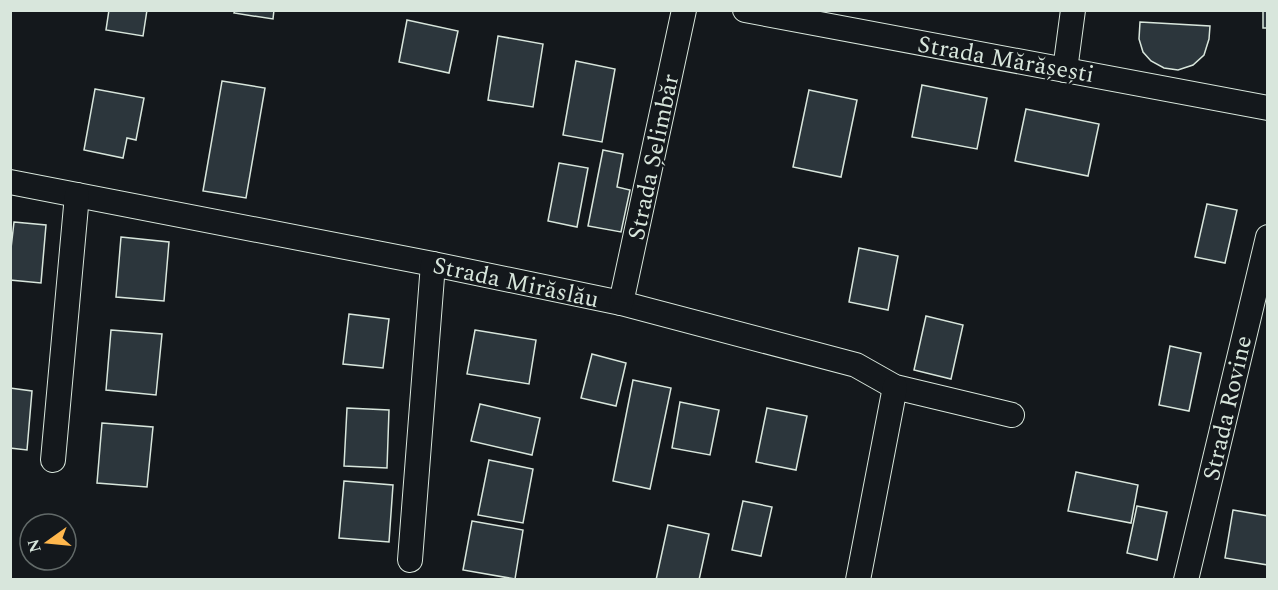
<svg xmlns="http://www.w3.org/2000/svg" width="1278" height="590" viewBox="0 0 1278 590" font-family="Spectral,serif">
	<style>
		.building { fill: #2c363c; stroke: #d8e6dc; stroke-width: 1.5 }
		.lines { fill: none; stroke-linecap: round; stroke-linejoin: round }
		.minor-casing { stroke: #d8e6dc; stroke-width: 26 }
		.minor { stroke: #14181c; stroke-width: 24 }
		.labels { text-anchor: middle; stroke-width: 4.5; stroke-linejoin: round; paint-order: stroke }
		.street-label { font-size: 24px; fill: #d8e6dc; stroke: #14181c }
	</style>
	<rect width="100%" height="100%" fill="#14181c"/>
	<!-- building -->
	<g class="building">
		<polygon points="109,10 147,10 143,36 106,30"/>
		<polygon points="235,10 274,10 273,19 234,13"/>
		<rect x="1263" y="10" width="5" height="18"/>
		<polygon points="407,20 458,31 449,73 399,62"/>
		<polygon points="1140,22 1210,26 1209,39 1204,55 1193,65 1178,70 1164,68 1151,61 1143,52 1139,39"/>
		<polygon points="498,36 543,44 533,107 488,100"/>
		<polygon points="576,61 615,69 602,142 563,135"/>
		<polygon points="222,81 265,88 246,198 203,191"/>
		<polygon points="922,85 987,98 977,149 912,137"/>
		<polygon points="95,89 144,98 136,140 127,138 123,158 84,150"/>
		<polygon points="809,90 857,100 841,177 793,167"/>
		<polygon points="1026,109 1099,124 1088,176 1015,161"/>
		<polygon points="603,150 623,154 617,187 630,190 621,232 588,226"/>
		<polygon points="559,163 588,168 577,227 548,221"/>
		<polygon points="1207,204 1237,210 1225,263 1195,257"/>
		<polygon points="14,222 46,225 41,283 10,280 10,257"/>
		<polygon points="121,237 169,242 164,301 116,297"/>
		<polygon points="859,248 898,256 888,310 849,302"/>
		<polygon points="349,314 389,319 383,368 343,364"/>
		<polygon points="926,316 963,325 951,379 914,370"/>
		<polygon points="111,330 162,334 156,395 106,390"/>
		<polygon points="475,330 536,340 529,384 467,374"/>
		<polygon points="1170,346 1201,353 1189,411 1159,405"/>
		<polygon points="592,354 626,363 616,406 581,398"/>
		<polygon points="633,380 671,388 650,489 613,481"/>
		<polygon points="10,388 32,391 27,450 10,448"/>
		<polygon points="680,402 719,410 710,455 672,448"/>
		<polygon points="480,404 540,418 532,455 471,441"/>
		<polygon points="347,408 389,410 387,468 344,466"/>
		<polygon points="767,408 807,416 796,470 756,462"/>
		<polygon points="102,423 153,427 147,487 97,483"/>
		<polygon points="489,460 533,469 523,523 478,515"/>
		<polygon points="1076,472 1138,485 1131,523 1068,511"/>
		<polygon points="344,481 393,485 389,542 339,538"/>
		<polygon points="743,501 772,507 761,556 732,550"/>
		<polygon points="1137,506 1167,512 1157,560 1127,553"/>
		<polygon points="1233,510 1268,516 1268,565 1225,558"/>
		<polygon points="472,521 523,530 515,579 463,570"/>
		<polygon points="668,525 709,534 699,580 656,580"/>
	</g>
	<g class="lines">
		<!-- minor casing -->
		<g class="minor-casing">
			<g id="minor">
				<polyline points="745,10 1268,108"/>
				<polyline points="1065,70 1073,10"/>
				<polyline points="10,182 433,264 621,303 856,365 895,387 1012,415"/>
				<polyline points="621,303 684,10"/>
				<polyline points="53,460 77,195"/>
				<polyline points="410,560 433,264"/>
				<polyline points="858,580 895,387"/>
				<polyline points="1186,580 1268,237"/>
			</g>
		</g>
		<!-- minor -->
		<use href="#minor" class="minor"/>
	</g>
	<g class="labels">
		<!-- street labels -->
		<g class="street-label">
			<text transform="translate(1006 59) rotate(10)" y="8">Strada Mărășești</text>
			<text transform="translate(653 157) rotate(-78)" y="8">Strada Șelimbăr</text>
			<text transform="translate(516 282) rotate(12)" y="8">Strada Mirăslău</text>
			<text transform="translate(1227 408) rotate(-77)" y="8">Strada Rovine</text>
		</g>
	</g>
	<!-- border -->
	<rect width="1278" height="590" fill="none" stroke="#d8e6dc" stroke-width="24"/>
	<!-- north arrow -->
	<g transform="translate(48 542) rotate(255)"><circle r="28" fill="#14181c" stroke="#626a69" stroke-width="1.5"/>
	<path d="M0-4.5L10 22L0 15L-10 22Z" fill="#ffb74d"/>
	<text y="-9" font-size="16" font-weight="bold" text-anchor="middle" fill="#d8e6dc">N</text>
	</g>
</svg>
